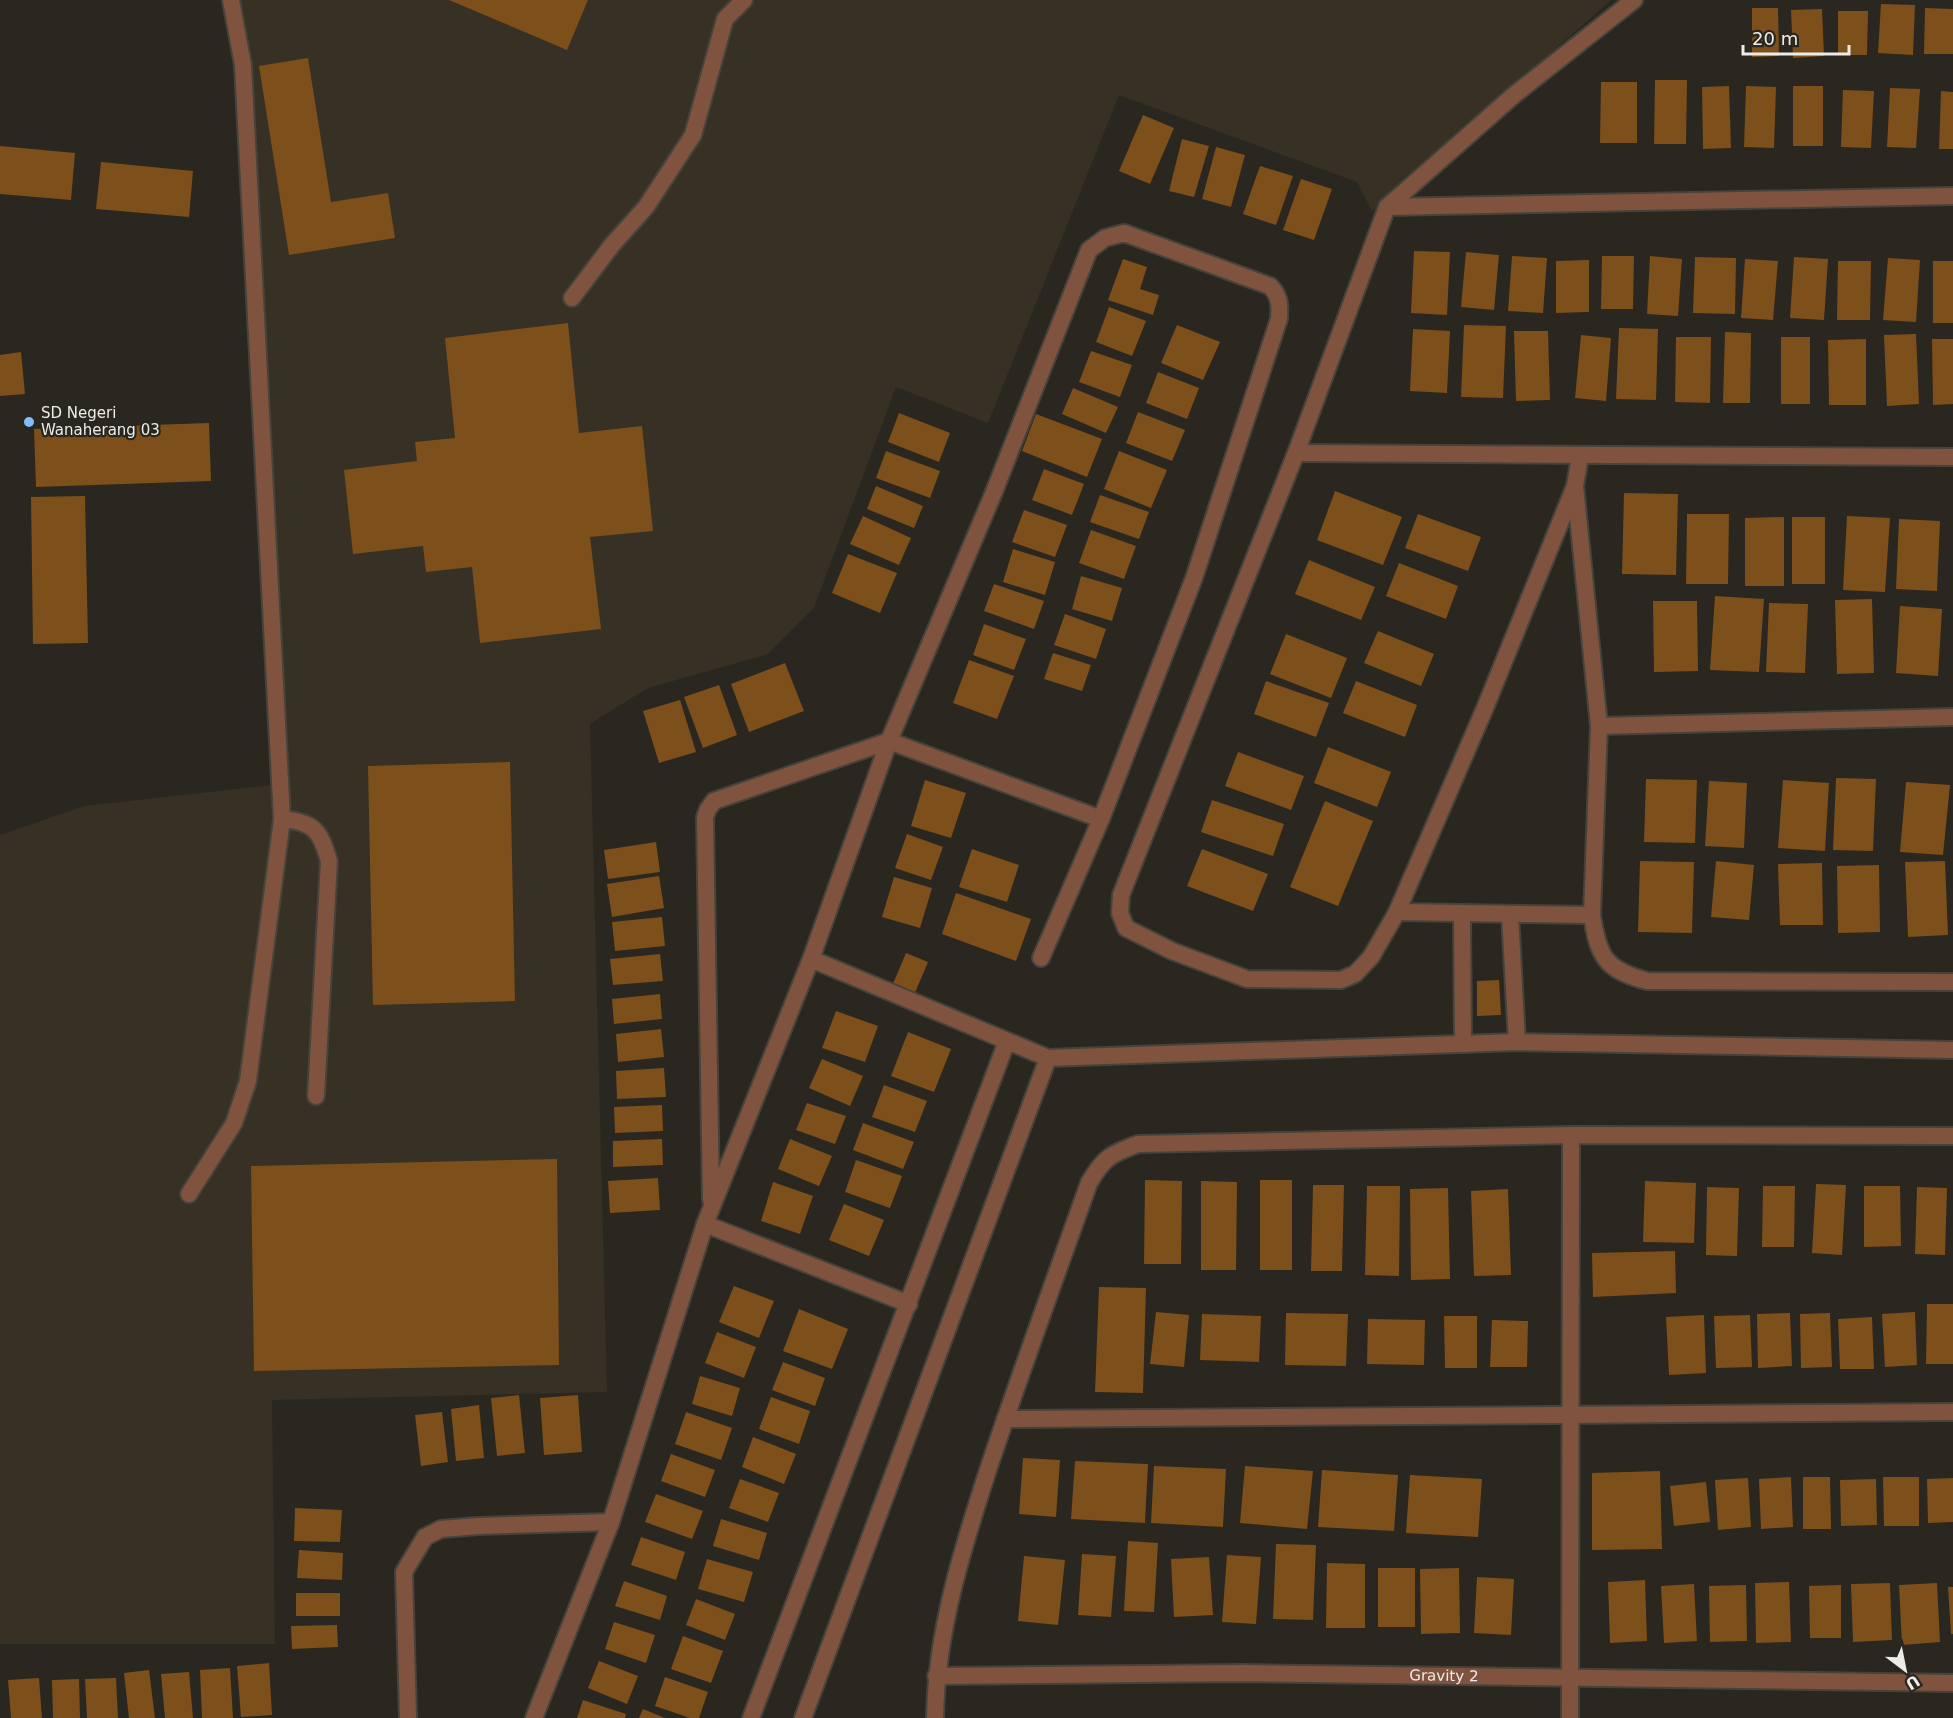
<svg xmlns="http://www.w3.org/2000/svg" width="1953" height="1718" viewBox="0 0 1953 1718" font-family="'DejaVu Sans',sans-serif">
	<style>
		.built { fill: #363124 }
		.building { fill: #7d4f1a }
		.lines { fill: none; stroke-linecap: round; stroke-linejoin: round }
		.service-casing { stroke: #45433b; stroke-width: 20 }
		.minor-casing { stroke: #45433b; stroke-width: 20 }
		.service { stroke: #80533e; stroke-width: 16 }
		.minor { stroke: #80533e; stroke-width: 16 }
		.poi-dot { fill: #81bdfa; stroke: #29271f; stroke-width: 2 }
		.labels { text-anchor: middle; stroke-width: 4.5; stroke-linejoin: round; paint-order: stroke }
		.poi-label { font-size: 15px; fill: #eeece7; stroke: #29271f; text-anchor: start }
		.street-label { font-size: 15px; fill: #eeece7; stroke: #29271f }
	</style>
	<rect width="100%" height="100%" fill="#29271f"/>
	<!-- built -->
	<polygon class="built" points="238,0 1611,0 1372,211 1357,182 1119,95 988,423 896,387 814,608 768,654 648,688 590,724 607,1392 272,1400 275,1644 0,1644 0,835 84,806 289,783 281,737 255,109"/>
	<!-- building -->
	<g class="building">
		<polygon points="449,0 588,0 567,50"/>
		<polygon points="1881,4 1915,5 1913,55 1878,53"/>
		<polygon points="1752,8 1778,8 1779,56 1752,57"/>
		<polygon points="1925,8 1953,9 1953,54 1924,54"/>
		<polygon points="1822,9 1824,56 1793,58 1791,10"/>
		<polygon points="1838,11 1868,11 1867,55 1838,55"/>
		<polygon points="308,58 331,202 388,193 395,238 289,255 259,66"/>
		<polygon points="1655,80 1687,80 1686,144 1654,144"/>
		<polygon points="1601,82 1637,82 1637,143 1600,143"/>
		<polygon points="1729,86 1731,148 1703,149 1702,87"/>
		<polygon points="1746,86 1776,87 1774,148 1744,147"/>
		<rect x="1793" y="86" width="30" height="60"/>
		<polygon points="1890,88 1920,89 1916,148 1887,147"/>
		<polygon points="1843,90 1874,91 1871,148 1841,147"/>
		<polygon points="1941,91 1953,92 1953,149 1939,149"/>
		<polygon points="1143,115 1174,128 1150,184 1119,171"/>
		<polygon points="1182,139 1209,146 1194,197 1169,191"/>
		<polygon points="0,146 75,153 71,200 0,194"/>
		<polygon points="1216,147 1245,155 1231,207 1202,199"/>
		<polygon points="101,162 193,171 189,217 96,209"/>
		<polygon points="1260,166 1293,176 1276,225 1243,214"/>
		<polygon points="1301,179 1332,189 1314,240 1283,230"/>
		<polygon points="1414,251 1450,252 1447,315 1411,313"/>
		<polygon points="1466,252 1499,255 1494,310 1461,307"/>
		<polygon points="1512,256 1547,258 1543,313 1508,311"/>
		<polygon points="1602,256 1634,256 1633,309 1601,309"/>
		<polygon points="1650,256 1682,259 1678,316 1647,314"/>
		<polygon points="1695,257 1736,258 1735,314 1693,313"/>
		<polygon points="1794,257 1828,259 1824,320 1790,318"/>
		<polygon points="1888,258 1920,260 1916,322 1883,320"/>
		<polygon points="1123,259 1147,267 1140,289 1159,295 1153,315 1108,300"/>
		<polygon points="1745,259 1778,261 1773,320 1741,318"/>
		<polygon points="1589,260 1589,312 1556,313 1556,261"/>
		<polygon points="1838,261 1871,261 1870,320 1837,320"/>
		<rect x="1933" y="261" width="20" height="62"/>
		<polygon points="1109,307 1146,321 1132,356 1096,342"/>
		<polygon points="568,323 579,433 642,426 653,531 590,537 601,629 480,643 472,567 426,572 423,546 353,554 344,470 417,461 415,442 455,438 445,338"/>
		<polygon points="1177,325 1220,342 1203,380 1161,363"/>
		<polygon points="1464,325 1506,326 1503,398 1461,397"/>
		<polygon points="1619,328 1658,329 1656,400 1616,399"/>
		<polygon points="1413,329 1450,331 1447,393 1410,391"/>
		<polygon points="1514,331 1548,331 1550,400 1516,401"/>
		<polygon points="1725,332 1751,333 1750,403 1723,403"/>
		<polygon points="1916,334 1919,404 1887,406 1884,335"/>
		<polygon points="1581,335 1611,338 1606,401 1575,398"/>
		<polygon points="1676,337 1711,337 1710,403 1675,402"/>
		<rect x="1781" y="337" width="29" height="67"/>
		<polygon points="1866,339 1866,405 1829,405 1828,340"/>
		<polygon points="1932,339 1953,339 1953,404 1933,405"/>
		<polygon points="1091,351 1132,365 1120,397 1079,382"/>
		<polygon points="21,352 25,394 0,396 0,355"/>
		<polygon points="1158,372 1199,388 1187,419 1146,403"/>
		<polygon points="1073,388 1118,407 1106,433 1062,414"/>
		<polygon points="1138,412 1185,430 1172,461 1126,443"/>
		<polygon points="899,413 950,433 939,462 888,442"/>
		<polygon points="1036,414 1102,439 1087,477 1022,451"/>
		<polygon points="209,423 211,481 36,487 34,429"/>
		<polygon points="886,451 940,471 930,498 876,478"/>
		<polygon points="1119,451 1167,470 1151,508 1104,489"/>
		<polygon points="1044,469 1084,484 1072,515 1032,500"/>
		<polygon points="876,486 923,506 914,528 867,509"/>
		<polygon points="1335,491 1402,517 1383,565 1317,540"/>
		<polygon points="1624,493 1678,494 1676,575 1622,574"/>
		<polygon points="1100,495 1149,512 1139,539 1090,522"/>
		<polygon points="85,496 88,643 33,644 31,497"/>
		<polygon points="1024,510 1067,525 1055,557 1012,542"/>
		<polygon points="1418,514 1481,537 1468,571 1405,548"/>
		<polygon points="1687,514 1729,514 1728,584 1686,584"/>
		<polygon points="863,516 911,538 899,565 850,544"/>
		<polygon points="1847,516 1890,518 1885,592 1843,590"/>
		<polygon points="1784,517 1784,586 1745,586 1745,518"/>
		<rect x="1792" y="517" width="33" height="67"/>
		<polygon points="1899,519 1940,521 1937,591 1896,589"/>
		<polygon points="1091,530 1136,546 1124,579 1079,563"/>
		<polygon points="1013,549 1055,562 1045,595 1003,582"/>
		<polygon points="848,554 897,573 880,613 832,593"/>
		<polygon points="1309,560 1375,587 1361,620 1295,594"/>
		<polygon points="1399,563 1458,586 1446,619 1386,596"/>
		<polygon points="1081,576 1122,588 1112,621 1072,609"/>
		<polygon points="994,584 1044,601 1034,629 984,611"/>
		<polygon points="1715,596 1764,599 1759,672 1710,670"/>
		<polygon points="1872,599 1874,673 1837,674 1835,600"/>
		<polygon points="1653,601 1697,601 1698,671 1654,672"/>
		<polygon points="1769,603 1808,604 1805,673 1766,672"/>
		<polygon points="1900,606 1942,609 1938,676 1896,673"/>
		<polygon points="1065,614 1106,629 1096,659 1054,645"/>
		<polygon points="984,624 1026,639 1014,670 973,655"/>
		<polygon points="1378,631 1434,654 1421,686 1364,663"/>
		<polygon points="1286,634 1347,658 1331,698 1270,674"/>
		<polygon points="1053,653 1091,665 1082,691 1044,679"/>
		<polygon points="969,660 1014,676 997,719 953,703"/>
		<polygon points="785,663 804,711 749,732 731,684"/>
		<polygon points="1266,681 1329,703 1316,737 1254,714"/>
		<polygon points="1356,681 1417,705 1405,737 1343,713"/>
		<polygon points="719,685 737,735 703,748 684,697"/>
		<polygon points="680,700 696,752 659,763 643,711"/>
		<polygon points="1328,747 1391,772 1377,807 1314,783"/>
		<polygon points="1238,752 1304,776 1291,810 1225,786"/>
		<polygon points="510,762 515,1001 373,1005 368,766"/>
		<polygon points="1836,778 1876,779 1873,851 1833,850"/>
		<polygon points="1646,779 1697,780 1695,843 1644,842"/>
		<polygon points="925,780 966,793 951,838 911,826"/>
		<polygon points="1783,780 1829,783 1825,851 1778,848"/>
		<polygon points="1709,781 1747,783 1744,848 1705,846"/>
		<polygon points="1906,782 1950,785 1943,855 1900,852"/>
		<polygon points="1212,800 1284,824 1273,856 1201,832"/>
		<polygon points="1325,801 1373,821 1338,906 1290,887"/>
		<polygon points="907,834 943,847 931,880 895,868"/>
		<polygon points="656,842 660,872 608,879 604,850"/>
		<polygon points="972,849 1019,865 1007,902 959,887"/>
		<polygon points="1202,849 1268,874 1253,911 1187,886"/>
		<polygon points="1640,861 1694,862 1692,933 1638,932"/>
		<polygon points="1716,861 1754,865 1749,920 1711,917"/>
		<polygon points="1945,861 1948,935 1908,937 1905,862"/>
		<polygon points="1822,863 1823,925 1780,925 1778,864"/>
		<polygon points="1879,865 1880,932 1838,933 1837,866"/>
		<polygon points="659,876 664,908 612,917 607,884"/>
		<polygon points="894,877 932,888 920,928 882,917"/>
		<polygon points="956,893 1031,919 1016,961 942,934"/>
		<polygon points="662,917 665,946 615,951 612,922"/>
		<polygon points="906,953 928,962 914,995 892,986"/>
		<polygon points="660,954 663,981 613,985 610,959"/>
		<polygon points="1499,980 1501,1015 1477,1016 1477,981"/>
		<polygon points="660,994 662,1019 614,1024 612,999"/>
		<polygon points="836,1011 878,1026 865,1062 822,1048"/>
		<polygon points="661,1029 664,1057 618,1062 616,1034"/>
		<polygon points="908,1032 951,1049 934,1092 891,1076"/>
		<polygon points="822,1059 863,1076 850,1106 809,1088"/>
		<polygon points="664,1068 666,1097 617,1099 616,1071"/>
		<polygon points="884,1085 927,1101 915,1132 872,1117"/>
		<polygon points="807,1103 846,1116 835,1144 796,1130"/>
		<polygon points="662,1105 663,1131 615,1133 614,1107"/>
		<polygon points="863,1123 914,1142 903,1169 853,1150"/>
		<polygon points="662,1139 663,1165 613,1167 613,1141"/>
		<polygon points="790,1139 832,1156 819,1186 778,1169"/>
		<polygon points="557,1159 559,1365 254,1371 251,1166"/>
		<polygon points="856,1160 902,1176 890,1208 845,1192"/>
		<polygon points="658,1178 660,1210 610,1213 608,1181"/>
		<polygon points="1145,1180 1182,1181 1181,1264 1144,1264"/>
		<rect x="1260" y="1180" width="32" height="90"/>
		<polygon points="1201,1181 1237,1182 1236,1270 1201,1270"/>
		<polygon points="1645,1181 1696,1183 1694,1243 1643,1242"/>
		<polygon points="773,1182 813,1196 800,1234 761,1221"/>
		<polygon points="1816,1184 1846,1185 1842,1255 1812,1253"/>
		<polygon points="1313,1185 1344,1185 1342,1271 1311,1271"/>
		<polygon points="1367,1186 1400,1186 1399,1276 1365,1275"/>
		<polygon points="1763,1186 1795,1186 1794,1247 1762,1247"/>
		<polygon points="1864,1186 1900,1186 1901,1246 1864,1247"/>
		<polygon points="1707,1187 1739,1188 1737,1256 1706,1255"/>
		<polygon points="1917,1187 1947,1188 1945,1255 1915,1254"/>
		<polygon points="1448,1188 1450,1279 1411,1280 1410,1189"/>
		<polygon points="1508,1189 1511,1275 1474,1276 1471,1191"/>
		<polygon points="844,1204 884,1220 869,1256 829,1240"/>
		<polygon points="1675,1251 1676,1293 1593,1297 1592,1253"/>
		<polygon points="734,1286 774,1301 759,1338 719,1322"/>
		<polygon points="1099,1287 1146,1288 1143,1393 1095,1392"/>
		<polygon points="1927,1304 1953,1304 1953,1364 1926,1364"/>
		<polygon points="799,1309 848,1329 832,1369 783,1351"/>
		<polygon points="1156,1312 1189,1315 1184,1367 1150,1364"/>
		<polygon points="1915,1312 1917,1365 1885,1367 1882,1314"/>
		<polygon points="1286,1313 1348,1314 1346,1366 1285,1365"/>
		<polygon points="1790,1313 1792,1366 1758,1368 1757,1314"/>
		<polygon points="1830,1313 1832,1367 1801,1368 1800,1314"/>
		<polygon points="1202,1314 1261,1316 1259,1362 1200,1360"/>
		<polygon points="1704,1315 1706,1373 1669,1375 1666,1317"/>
		<polygon points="1750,1315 1752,1367 1716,1368 1714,1316"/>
		<polygon points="1444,1316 1477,1316 1477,1368 1445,1368"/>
		<polygon points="1872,1317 1874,1369 1840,1369 1838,1319"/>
		<polygon points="1368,1319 1425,1320 1424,1365 1367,1364"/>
		<polygon points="1492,1320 1528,1321 1527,1367 1490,1367"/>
		<polygon points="717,1332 756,1347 744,1378 705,1363"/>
		<polygon points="783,1362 825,1378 815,1406 772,1390"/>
		<polygon points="700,1376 740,1388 732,1416 692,1404"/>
		<polygon points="519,1395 525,1453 497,1456 491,1398"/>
		<polygon points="578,1395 582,1452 544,1455 540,1398"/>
		<polygon points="771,1397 810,1411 799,1444 759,1429"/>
		<polygon points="479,1405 484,1458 456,1461 451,1409"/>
		<polygon points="442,1412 448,1462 421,1466 415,1415"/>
		<polygon points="686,1412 732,1428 721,1460 675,1444"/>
		<polygon points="753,1437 796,1454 784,1484 742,1467"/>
		<polygon points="671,1454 715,1470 705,1497 661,1481"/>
		<polygon points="1023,1458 1060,1460 1056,1517 1019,1514"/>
		<polygon points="1075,1461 1148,1464 1145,1523 1071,1519"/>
		<polygon points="1154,1466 1226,1469 1223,1527 1151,1523"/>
		<polygon points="1245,1466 1313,1471 1307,1529 1240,1523"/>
		<polygon points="1322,1470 1398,1475 1394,1531 1318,1527"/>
		<polygon points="1660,1471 1662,1549 1592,1550 1592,1473"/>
		<polygon points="1410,1475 1482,1479 1478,1537 1406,1533"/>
		<polygon points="1791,1477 1793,1527 1761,1529 1759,1479"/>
		<polygon points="1803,1477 1830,1477 1831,1529 1803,1529"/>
		<polygon points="1883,1477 1919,1477 1919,1526 1884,1526"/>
		<polygon points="1748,1478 1751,1527 1718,1530 1715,1480"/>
		<polygon points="1953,1478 1953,1522 1928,1523 1927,1479"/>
		<polygon points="740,1479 779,1493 768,1522 729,1508"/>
		<polygon points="1876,1479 1877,1525 1841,1526 1840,1480"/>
		<polygon points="1706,1482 1710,1522 1674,1526 1670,1486"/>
		<polygon points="656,1494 703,1511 692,1539 645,1522"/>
		<polygon points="295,1508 342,1510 340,1542 294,1541"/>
		<polygon points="721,1519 767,1533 759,1560 713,1546"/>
		<polygon points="641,1537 685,1552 676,1580 631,1565"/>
		<polygon points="1128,1541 1158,1543 1154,1612 1124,1611"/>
		<polygon points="1276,1544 1316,1545 1313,1620 1273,1619"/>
		<polygon points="299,1550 343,1553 342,1580 297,1578"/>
		<polygon points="1082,1554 1116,1556 1111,1617 1078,1615"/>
		<polygon points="1227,1555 1261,1557 1256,1624 1222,1622"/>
		<polygon points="1024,1556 1065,1560 1058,1625 1018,1621"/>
		<polygon points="1209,1557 1213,1615 1174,1617 1171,1559"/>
		<polygon points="707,1559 753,1572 744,1602 698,1589"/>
		<polygon points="1327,1563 1365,1564 1365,1628 1326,1628"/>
		<rect x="1378" y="1568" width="37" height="59"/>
		<polygon points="1459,1568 1460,1633 1421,1634 1420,1569"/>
		<polygon points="1477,1577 1514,1579 1511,1635 1474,1633"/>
		<polygon points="1645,1580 1647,1641 1610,1643 1608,1582"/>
		<polygon points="624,1581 667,1596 660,1620 615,1606"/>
		<polygon points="1789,1582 1791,1642 1756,1643 1755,1583"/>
		<polygon points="1890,1583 1892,1640 1853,1642 1851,1584"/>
		<polygon points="1937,1583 1940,1642 1902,1645 1899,1585"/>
		<polygon points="1694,1584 1697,1641 1664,1643 1661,1586"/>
		<polygon points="1746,1585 1747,1641 1710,1642 1709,1586"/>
		<polygon points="1841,1585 1841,1638 1810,1638 1809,1586"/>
		<polygon points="1948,1587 1953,1587 1953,1634 1951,1634"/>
		<rect x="296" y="1593" width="44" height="23"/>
		<polygon points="696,1599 735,1614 725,1640 686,1625"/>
		<polygon points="614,1622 655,1635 646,1663 605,1649"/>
		<polygon points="337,1625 338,1647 292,1649 291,1626"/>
		<polygon points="683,1636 723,1651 711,1683 671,1669"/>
		<polygon points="599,1661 638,1676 627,1704 588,1688"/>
		<polygon points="269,1663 272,1715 241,1717 237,1666"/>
		<polygon points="230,1668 233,1718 202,1718 200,1670"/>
		<polygon points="149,1670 155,1718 129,1718 124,1673"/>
		<polygon points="189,1672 193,1718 165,1718 161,1674"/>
		<polygon points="665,1677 708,1692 699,1718 690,1718 655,1706"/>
		<polygon points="39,1678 42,1718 11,1718 8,1680"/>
		<polygon points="116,1678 118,1718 87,1718 85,1679"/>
		<polygon points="79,1679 80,1718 53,1718 52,1680"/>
		<polygon points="583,1700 626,1714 625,1718 577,1718"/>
		<polygon points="643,1709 665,1718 639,1718"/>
	</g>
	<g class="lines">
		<!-- service casing -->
		<g class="service-casing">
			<g id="service">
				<polyline points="572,298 612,245 646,207 693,135 725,19 744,0"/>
				<path d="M282 819C314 822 320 830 329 861L316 1096"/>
				<polyline points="189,1194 234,1123 248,1081 282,819 243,65 231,0"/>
			</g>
		</g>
		<!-- minor casing -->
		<g class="minor-casing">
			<g id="minor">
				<polyline points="1387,207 1953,196"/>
				<polyline points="1296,453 1953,457"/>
				<path d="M1580 456 1575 486 1599 726 1592 915C1598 956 1605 970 1647 981L1953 982"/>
				<polyline points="1575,486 1485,708 1397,912 1371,957 1355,974 1341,980 1247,979 1172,951 1126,928 1120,913 1121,895 1296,453 1387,207 1514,95 1634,0"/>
				<polyline points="1599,726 1953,717"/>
				<polyline points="1397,912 1592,915"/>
				<polyline points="1462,913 1463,1044"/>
				<polyline points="1510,915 1517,1042"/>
				<polyline points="811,959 1048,1058 1517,1042 1953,1050"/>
				<polyline points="711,1200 705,817 708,809 714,801 889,741 1101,819"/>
				<polyline points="705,1224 909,1304"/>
				<polyline points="1005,1419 1953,1412"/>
				<path id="s1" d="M936 1676 1243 1673 1953 1683"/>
				<polyline points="408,1718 404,1572 425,1537 441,1529 478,1526 611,1522"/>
				<path d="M534 1718 611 1522 705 1224 811 959 889 741 994 492 1089 250 1105 238 1124 233 1270 286C1280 296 1280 305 1279 319L1194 578 1101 819 1041 958"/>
				<polyline points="751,1718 1007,1041"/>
				<polyline points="803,1718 1048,1058"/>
				<path d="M935 1718C936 1633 962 1550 988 1470 1020 1374 1055 1279 1089 1183 1104 1157 1111 1154 1138 1144L1571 1135 1953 1136"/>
				<polyline points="1570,1718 1571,1135"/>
			</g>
		</g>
		<!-- service -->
		<use href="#service" class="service"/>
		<!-- minor -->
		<use href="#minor" class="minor"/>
	</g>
	<!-- markers -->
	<circle class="poi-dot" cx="29" cy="422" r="6"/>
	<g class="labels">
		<!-- poi labels -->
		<g class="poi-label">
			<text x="41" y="418">SD Negeri<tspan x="41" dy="17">Wanaherang 03</tspan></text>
		</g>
		<!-- street labels -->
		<g class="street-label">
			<text dy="5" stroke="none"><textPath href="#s1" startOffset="508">Gravity 2</textPath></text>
		</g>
	</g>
	<!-- north arrow -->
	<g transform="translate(1905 1670) rotate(148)" stroke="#29271f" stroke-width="4.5" paint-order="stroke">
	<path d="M0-4.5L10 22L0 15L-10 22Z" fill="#eeece7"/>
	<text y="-9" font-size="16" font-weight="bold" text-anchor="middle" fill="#eeece7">U</text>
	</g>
	<!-- scale -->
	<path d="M1743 45v9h106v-9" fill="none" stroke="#eeece7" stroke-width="3"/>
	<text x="1752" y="45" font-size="18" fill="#eeece7" stroke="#29271f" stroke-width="4.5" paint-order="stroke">20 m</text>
</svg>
